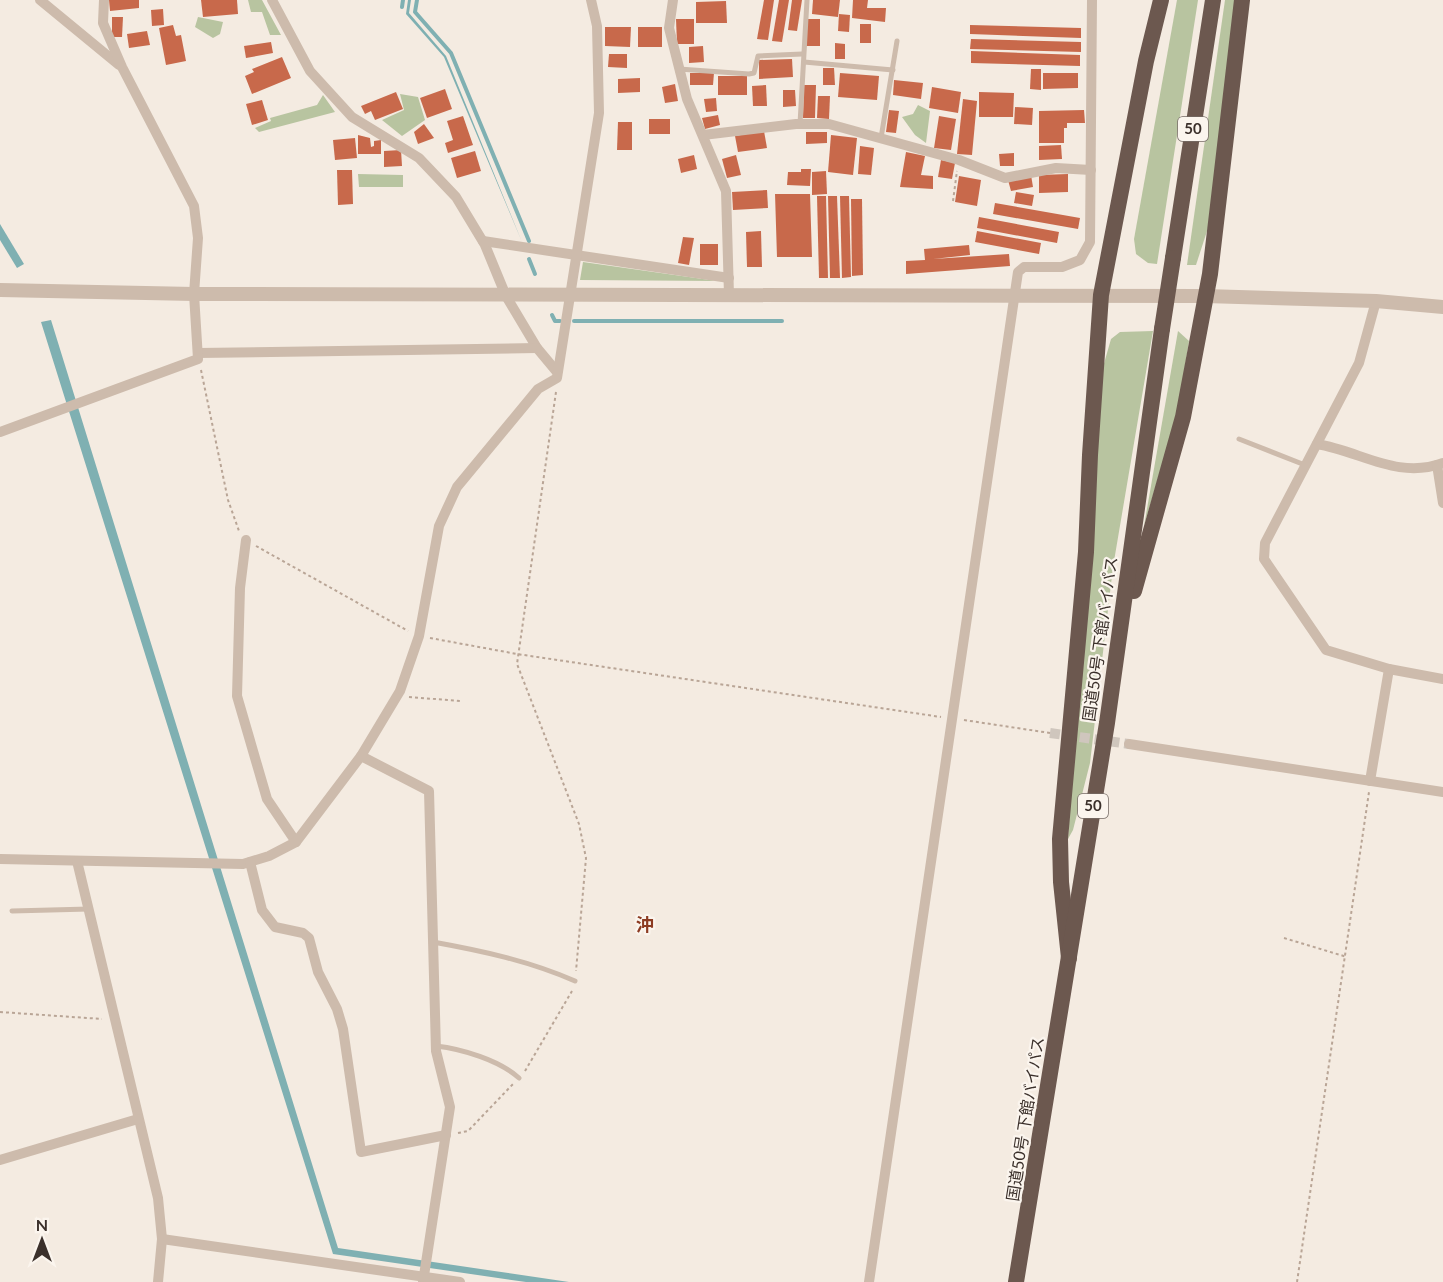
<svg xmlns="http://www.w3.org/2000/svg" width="1443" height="1282" viewBox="0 0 1443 1282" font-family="Lato,'Noto Sans JP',sans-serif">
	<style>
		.green { fill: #b8c4a0 }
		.water { fill: #7fb0b2 }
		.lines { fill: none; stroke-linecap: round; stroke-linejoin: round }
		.stream { stroke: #7fb0b2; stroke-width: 4 }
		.building { fill: #c8694b }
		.minor-tunnel { stroke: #cfc6bd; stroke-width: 10; stroke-dasharray: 10 5; stroke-linecap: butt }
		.path { stroke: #b9a596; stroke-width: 2; stroke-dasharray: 3 3; stroke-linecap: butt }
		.service { stroke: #cdbbac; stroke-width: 5 }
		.minor { stroke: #cdbbac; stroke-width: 10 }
		.tertiary { stroke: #cdbbac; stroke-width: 14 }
		.trunk { stroke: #6c584f; stroke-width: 16 }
		.trunk-bridge { stroke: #6c584f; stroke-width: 16 }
		.labels { text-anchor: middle; stroke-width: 4.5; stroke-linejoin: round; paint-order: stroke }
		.shield { fill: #fbf5ee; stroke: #756b66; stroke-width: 1.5 }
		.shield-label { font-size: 15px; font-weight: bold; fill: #3b302b }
		.street-label { font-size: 16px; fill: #3b302b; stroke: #fbf5ee }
		.neighbourhood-label { font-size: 18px; font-weight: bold; fill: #8c3b22; stroke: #fbf5ee }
	</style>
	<rect width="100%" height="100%" fill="#f4ebe1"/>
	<!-- green -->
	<g class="green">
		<polygon points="248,0 262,0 281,35 270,35 262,12 251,12"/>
		<polygon points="1177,0 1198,0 1157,264 1148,263 1136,254 1134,239"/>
		<polygon points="1225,0 1236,0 1208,228 1196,265 1187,265"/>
		<polygon points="198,17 223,22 220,34 213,38 195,27"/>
		<polygon points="400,94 418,97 425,120 402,136 382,120 404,110"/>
		<polygon points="323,95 335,112 259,132 255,128 271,121 270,118 317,105"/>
		<polygon points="918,105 930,111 926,143 915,135 902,117 913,114"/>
		<polygon points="358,174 403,175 403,187 359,187"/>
		<polygon points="583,262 717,281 580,280"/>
		<polygon points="1153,331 1113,567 1090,763 1073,830 1068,839 1097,388 1111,339 1120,332"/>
		<polygon points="1178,331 1189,341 1178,410 1144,526"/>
	</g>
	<!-- water -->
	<g class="water">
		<polygon points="408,0 411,0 409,13 446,56 522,242 444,57 406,14"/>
		<polygon points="0,224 24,264 17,268 0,240"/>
		<polygon points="51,320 338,1248 569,1282 526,1282 333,1254 41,322"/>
	</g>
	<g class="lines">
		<!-- stream -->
		<g class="stream">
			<polyline points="417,0 415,12 451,53 529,241"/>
			<polyline points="402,7 403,0"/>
			<polyline points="529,259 535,274"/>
			<polyline points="552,315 555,321 560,321"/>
			<polyline points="574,321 782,321"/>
		</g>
	</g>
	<!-- building -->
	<g class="building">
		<polygon points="109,0 139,0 139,8 110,11"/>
		<polygon points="201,0 237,0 238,14 203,17"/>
		<polygon points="764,0 774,0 768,40 757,39"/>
		<polygon points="779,0 789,0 782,42 772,41"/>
		<polygon points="792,0 802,0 797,31 788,30"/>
		<polygon points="813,0 840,0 838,17 812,14"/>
		<polygon points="853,0 868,0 867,8 886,8 885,22 852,18"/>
		<polygon points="726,1 727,23 696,23 696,2"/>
		<polygon points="163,9 164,25 152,26 151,10"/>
		<polygon points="839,14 850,15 849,32 838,31"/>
		<polygon points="112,17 123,17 122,37 112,37"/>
		<polygon points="676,19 694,19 694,44 677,44"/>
		<polygon points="807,19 820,19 820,46 806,46"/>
		<rect x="860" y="24" width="11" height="19"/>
		<polygon points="173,25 176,36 181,35 186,61 166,65 159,28"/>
		<polygon points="970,25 1081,28 1081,38 970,34"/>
		<polygon points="605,27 631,27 630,47 605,46"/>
		<rect x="638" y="27" width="24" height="20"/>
		<polygon points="147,31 150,45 129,48 127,34"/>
		<polygon points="971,39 1081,42 1081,52 970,49"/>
		<polygon points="271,42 273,53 246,58 244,46"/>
		<polygon points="835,43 845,44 845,59 835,59"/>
		<polygon points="703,46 704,62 689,63 689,47"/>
		<polygon points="971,51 1080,55 1080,66 971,63"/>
		<polygon points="609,54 627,54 627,68 608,67"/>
		<polygon points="282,57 291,78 252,94 245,76 254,72 252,69"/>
		<polygon points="792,59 793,77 759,79 759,60"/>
		<polygon points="823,68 834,68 835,85 823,85"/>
		<polygon points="1031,69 1041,69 1041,90 1030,89"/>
		<polygon points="690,73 714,73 713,85 690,85"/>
		<polygon points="840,73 879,76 877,100 838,97"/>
		<polygon points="1043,73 1078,73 1078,88 1043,89"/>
		<rect x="718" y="76" width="29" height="19"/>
		<polygon points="640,78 640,92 618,93 618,79"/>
		<polygon points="894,80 923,83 921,99 893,95"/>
		<polygon points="675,84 678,101 665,103 662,87"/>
		<polygon points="766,85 767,106 753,106 752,86"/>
		<polygon points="804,85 816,85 815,118 803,118"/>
		<polygon points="932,87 961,92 958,113 929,108"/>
		<polygon points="445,89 452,109 427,118 420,98"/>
		<polygon points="783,90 795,90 796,106 783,107"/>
		<polygon points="396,92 403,109 375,120 371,111 365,114 361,106"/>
		<polygon points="979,92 1014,93 1013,117 979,117"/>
		<polygon points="818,96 830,96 829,119 817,118"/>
		<polygon points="716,98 717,111 706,112 704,99"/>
		<polygon points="963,99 977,101 972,155 957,154"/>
		<polygon points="262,100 268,120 252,125 246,104"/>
		<polygon points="1015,107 1033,108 1032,125 1014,124"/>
		<polygon points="889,110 899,111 896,133 886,132"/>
		<polygon points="1084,110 1085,123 1067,123 1067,128 1064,128 1064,143 1039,143 1039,111"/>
		<polygon points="718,115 720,125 705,129 702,118"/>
		<polygon points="463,116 473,145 448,153 445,143 453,140 447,121"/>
		<polygon points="939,116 956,119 951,150 934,148"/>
		<rect x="649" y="119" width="21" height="15"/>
		<polygon points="618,122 632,122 632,150 617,150"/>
		<polygon points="424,124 434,138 418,144 414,132"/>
		<polygon points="764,131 767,148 738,152 735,136"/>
		<polygon points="806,132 827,132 827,143 806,144"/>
		<polygon points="358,135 370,138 371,147 374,146 374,141 381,140 381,154 358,154"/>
		<polygon points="831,135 857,138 853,175 828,172"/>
		<polygon points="355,138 357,158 335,160 333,140"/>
		<polygon points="1061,145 1062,159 1039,160 1039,146"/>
		<polygon points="860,146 874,148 871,175 858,174"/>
		<polygon points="401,150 402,166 384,167 384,151"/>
		<polygon points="475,151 481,171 457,178 451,158"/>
		<polygon points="906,152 925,156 921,175 933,176 933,189 900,187"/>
		<polygon points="1014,153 1014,166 1000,166 999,154"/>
		<polygon points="694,155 697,169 681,173 678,159"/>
		<polygon points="736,155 741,175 727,178 722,159"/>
		<polygon points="941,160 955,163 952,179 938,177"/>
		<polygon points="801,169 811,169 810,186 787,185 788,172 801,172"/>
		<polygon points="337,170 352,170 353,204 338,205"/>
		<polygon points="826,171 827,194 812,195 812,172"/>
		<polygon points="1068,174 1068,192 1039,193 1039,175"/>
		<polygon points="1031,175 1033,187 1011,191 1008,180"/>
		<polygon points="959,176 981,180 977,206 955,202"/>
		<polygon points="767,190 768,208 733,210 732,192"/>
		<polygon points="1016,192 1034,195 1032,206 1014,203"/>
		<polygon points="775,194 810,194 812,257 777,257"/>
		<polygon points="817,196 826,196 828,278 819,278"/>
		<polygon points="828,196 837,196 840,278 830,278"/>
		<polygon points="840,196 849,196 851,277 842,278"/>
		<polygon points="851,199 862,199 863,275 852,276"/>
		<polygon points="995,203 1080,218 1078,229 993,214"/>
		<polygon points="979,217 1059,232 1057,243 977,228"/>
		<polygon points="761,231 762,267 747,267 746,232"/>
		<polygon points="977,231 1041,243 1039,254 975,242"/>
		<polygon points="683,237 694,238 689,265 678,263"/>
		<rect x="700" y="244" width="18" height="21"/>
		<polygon points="969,245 970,255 933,259 1009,254 1010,266 906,274 906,261 925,260 924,249"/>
	</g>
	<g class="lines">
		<!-- minor-tunnel -->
		<polyline class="minor-tunnel" points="1050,733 1129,744"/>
		<!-- path -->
		<g class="path">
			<polyline points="953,201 957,171"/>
			<polyline points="201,370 228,500 239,531"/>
			<polyline points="556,392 517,664 579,824 586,858 576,971"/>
			<polyline points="256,546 408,631"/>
			<polyline points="430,638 517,654 941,717"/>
			<polyline points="409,697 460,701"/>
			<polyline points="964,720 1050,733"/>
			<polyline points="1284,938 1347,957"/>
			<polyline points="0,1012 102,1019"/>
			<polyline points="525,1071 572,991"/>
			<polyline points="458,1133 468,1131 513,1084"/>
			<polyline points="1297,1282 1369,792"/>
		</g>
		<!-- service -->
		<g class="service">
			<polyline points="804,62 893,70"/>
			<polyline points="679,69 749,74 754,73 758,56 802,54"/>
			<polyline points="800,124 807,0"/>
			<polyline points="881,138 897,41"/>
			<polyline points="1239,439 1305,465"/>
			<polyline points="12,911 89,909"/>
			<path d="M433 942C483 951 529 961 575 981"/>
			<path d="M436 1046C462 1049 499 1060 519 1078"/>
		</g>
		<!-- minor -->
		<g class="minor">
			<polyline points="40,0 119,65"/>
			<polyline points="272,0 310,71 352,117 419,158 456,197 485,245 506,296 537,348 557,372"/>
			<polyline points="673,0 669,28 687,99 726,191 729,295"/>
			<polyline points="703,135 796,124 829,124 959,160 1005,178 1056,168 1091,170"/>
			<polyline points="483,241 729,278"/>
			<polyline points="198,353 537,348"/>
			<polyline points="0,432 198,359 194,294 198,238 194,206 122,67 103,23 104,0"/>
			<path d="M1317 444C1360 451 1398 480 1443 463"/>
			<polyline points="1437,465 1443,503"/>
			<polyline points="246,540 240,588 237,696 267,799 296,842"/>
			<polyline points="1389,669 1443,679"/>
			<polyline points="1129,744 1443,792"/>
			<polyline points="361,756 429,791 436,1051 450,1107 423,1282"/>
			<polyline points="1370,781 1389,669 1326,650 1264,559 1265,543 1359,363 1376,301"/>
			<polyline points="0,859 243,864 269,856 296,842 361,756 400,691 419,636 439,526 457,487 538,389 557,378 599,113 597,26 591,0"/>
			<polyline points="77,861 158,1198 162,1239 158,1282"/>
			<polyline points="250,862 262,910 275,927 303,933 309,938 318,972 337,1009 343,1029 361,1152 446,1135"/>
			<polyline points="0,1160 138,1119"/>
			<polyline points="162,1239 460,1282"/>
			<polyline points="869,1282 1018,272 1024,267 1062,267 1080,260 1090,242 1092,0"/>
		</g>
		<!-- tertiary -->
		<polyline class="tertiary" points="0,290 194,294 1205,296 1376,301 1443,307"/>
		<!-- trunk -->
		<g class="trunk">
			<polyline points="1173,258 1213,0"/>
			<polyline points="1134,591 1183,417 1210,274 1242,0"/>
			<polyline points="1069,958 1061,882 1060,839 1086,552 1090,455 1101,295 1146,61 1161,0"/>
			<polyline points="1016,1282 1107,723 1162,329"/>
		</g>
		<!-- trunk-bridge -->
		<polyline class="trunk-bridge" points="1162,329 1173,258"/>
	</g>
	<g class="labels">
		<!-- shield labels -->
		<g class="shield">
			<rect x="1178" y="117" width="30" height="24" rx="4.5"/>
			<rect x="1078" y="794" width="30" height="24" rx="4.5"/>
		</g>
		<g class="shield-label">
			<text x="1193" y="134">50</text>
			<text x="1093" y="811">50</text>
		</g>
		<!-- street labels -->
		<g class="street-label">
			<text transform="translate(1100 639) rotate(-82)" y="6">国道50号 下館バイパス</text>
			<text transform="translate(1025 1119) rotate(-81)" y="6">国道50号 下館バイパス</text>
		</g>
		<!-- neighbourhood labels -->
		<g class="neighbourhood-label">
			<text x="645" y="931">沖</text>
		</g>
	</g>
	<!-- north arrow -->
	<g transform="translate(42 1240)" stroke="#fbf5ee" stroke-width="4.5" paint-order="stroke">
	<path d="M0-4.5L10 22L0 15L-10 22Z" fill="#3b302b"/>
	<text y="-9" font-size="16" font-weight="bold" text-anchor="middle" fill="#3b302b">N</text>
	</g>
</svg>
